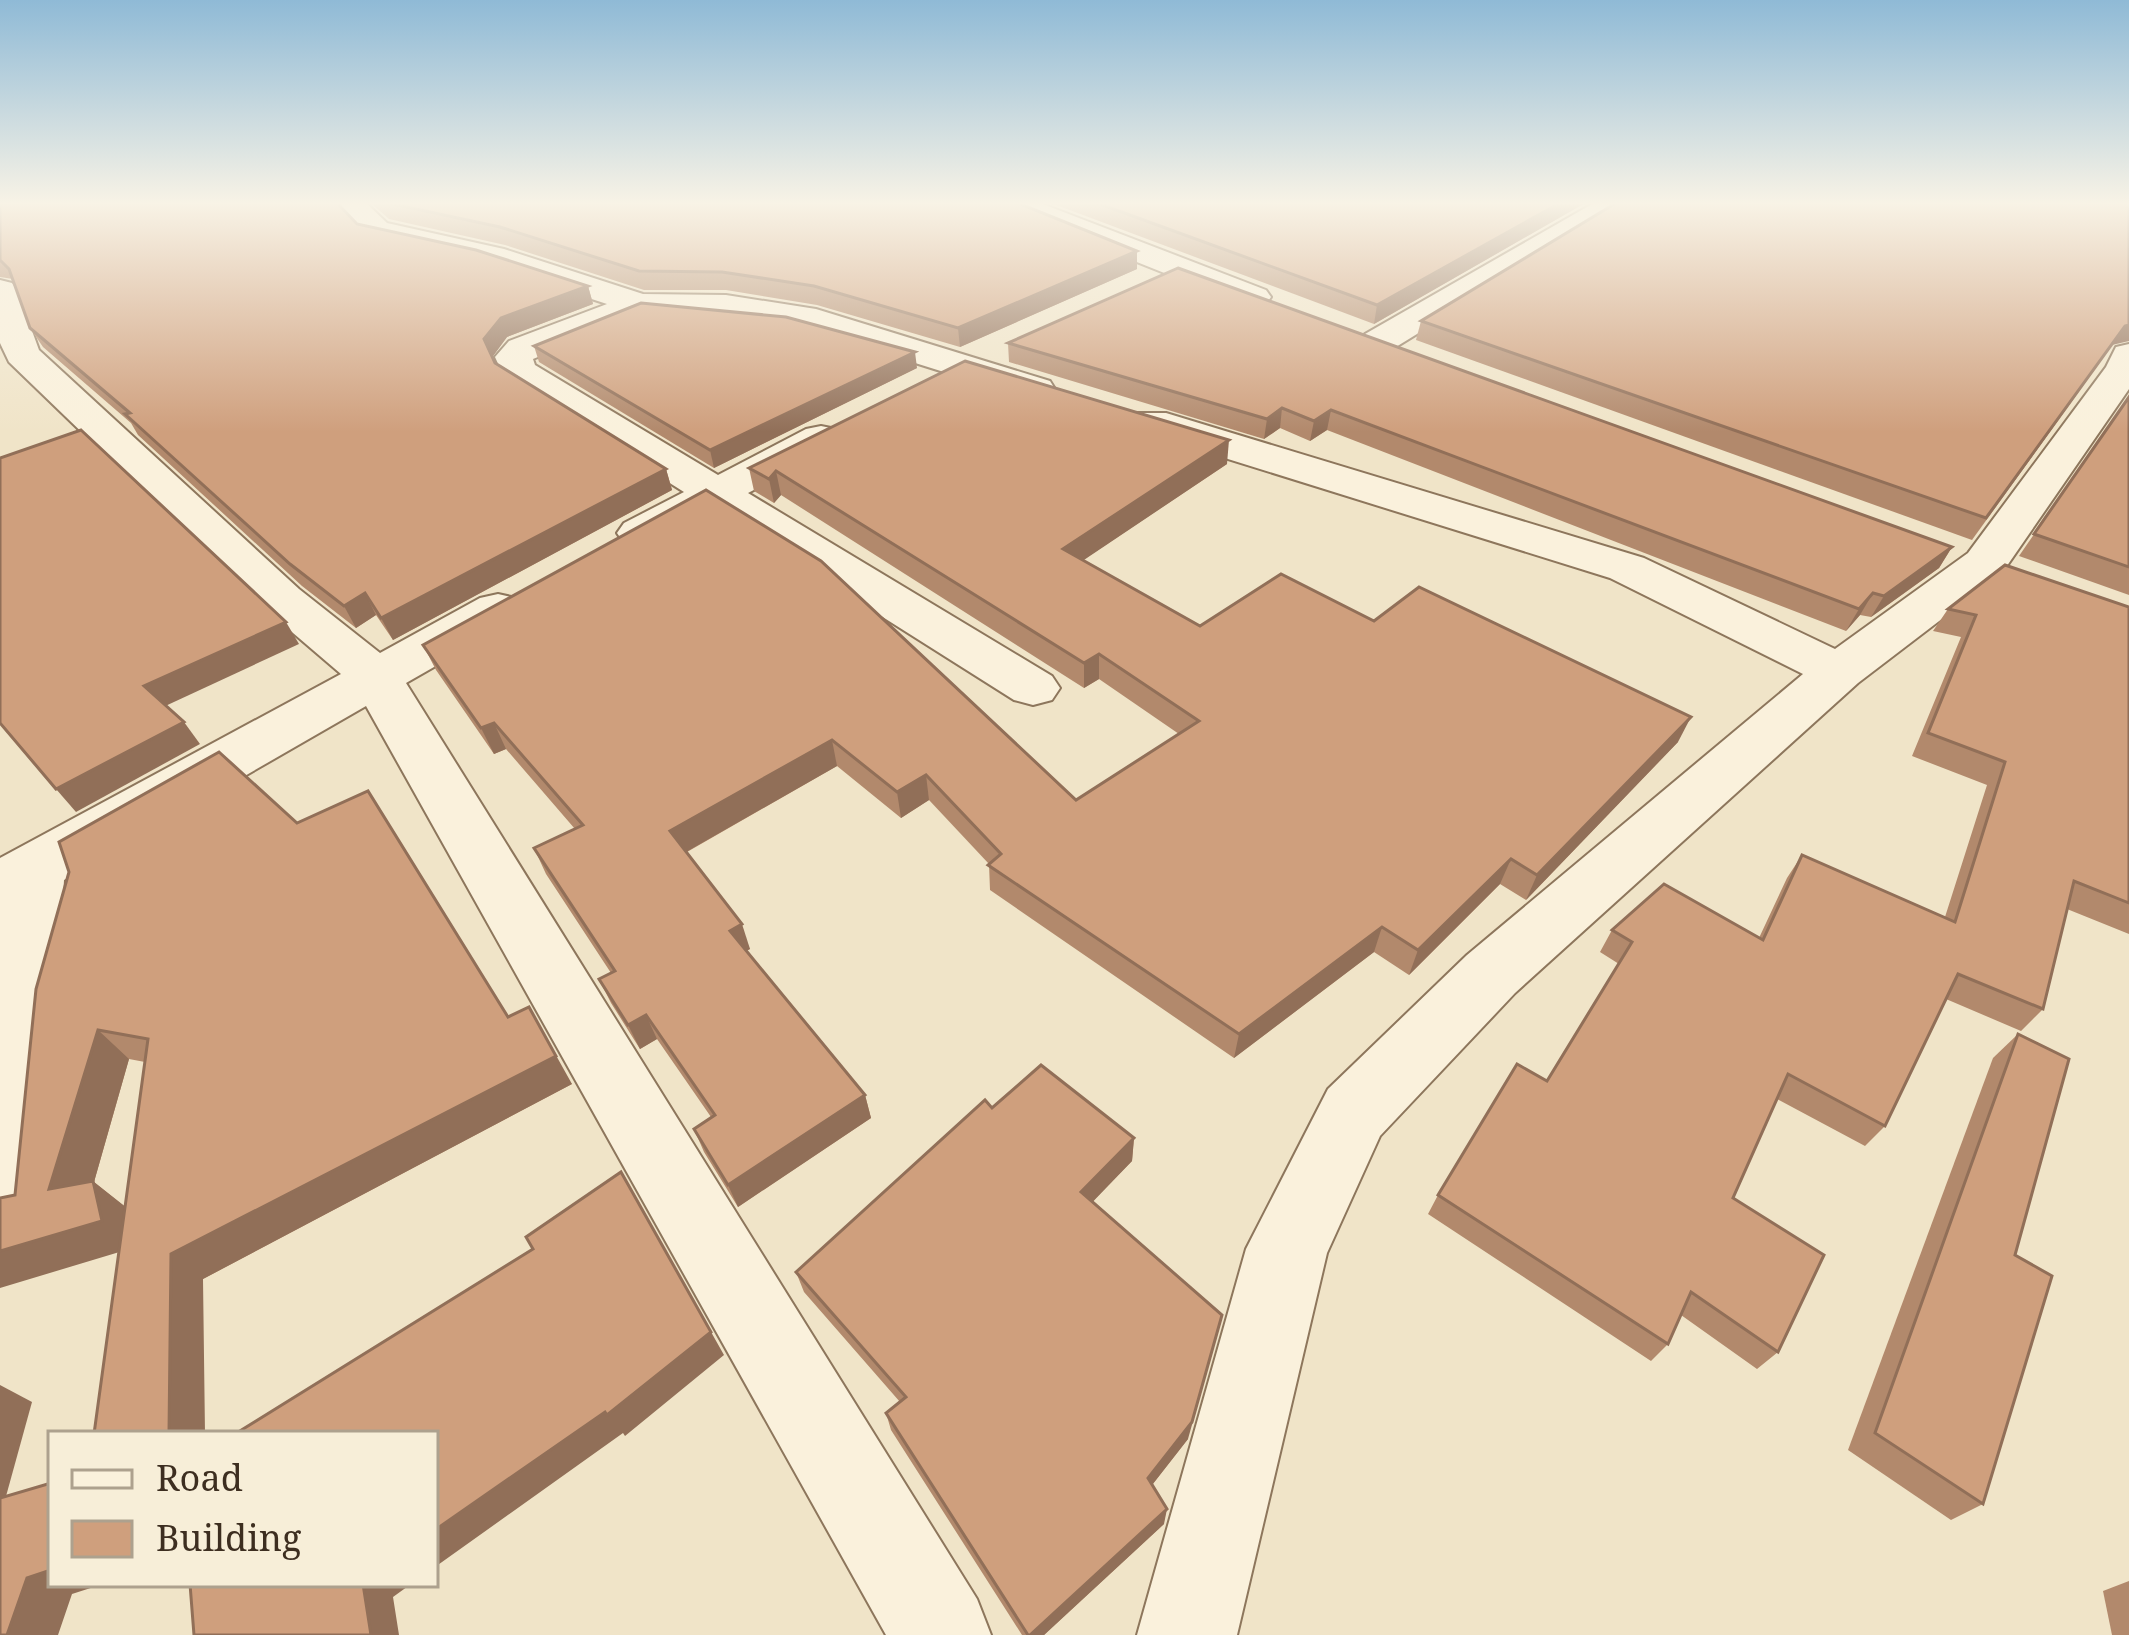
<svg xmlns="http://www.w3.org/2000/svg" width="2129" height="1635" viewBox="0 0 2129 1635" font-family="'Noto Serif',serif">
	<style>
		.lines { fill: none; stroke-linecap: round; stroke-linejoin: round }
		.street-casing { stroke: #8d765c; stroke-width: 4 }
		.street { fill: #faf1dc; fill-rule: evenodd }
		.wall { fill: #b2896c; fill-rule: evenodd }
		.shaded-wall { fill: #916f58 }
		.building { fill: #cf9f7d; stroke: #916f58; stroke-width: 3 }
	</style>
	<rect width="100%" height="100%" fill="#f0e4c8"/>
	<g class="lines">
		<!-- street casing -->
		<g class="street-casing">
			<g id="street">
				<path d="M335 203H366L387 223 504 249 643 294 726 295 816 309 1050 381 1055 389 1050 397 1036 401 810 330 726 315 644 314 533 359 535 365 718 475 806 429 821 426 836 429 842 438 836 447 748 493 1052 676 1060 688 1052 700 1033 705 1014 700 715 511C686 527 657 551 624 543L617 533 624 523 684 492 505 379 495 357 509 341 607 304 484 264 365 237Z"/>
				<polygon points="999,203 1040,203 1266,290 1271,297 1266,304 1242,304 1004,209"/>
				<polygon points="1594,203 1630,203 1391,350 1365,350 1360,342 1365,334"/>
				<polygon points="0,280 12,283 17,290 39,350 299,589 380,653 480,598 498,594 516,598 523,609 516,620 406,683 977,1599 991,1635 886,1635 366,706 64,880 51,1133 27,1191 0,1202 0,858 341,674 265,609 9,362 0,343"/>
				<polygon points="2129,344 2129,389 2002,573 1858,683 1515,993 1380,1136 1327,1253 1237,1635 1137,1635 1246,1249 1328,1089 1467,955 1803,674 1610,578 1138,431 1132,422 1138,413 1166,413 1644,558 1835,649 1968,553 2106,367 2116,347"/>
			</g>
		</g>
		<!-- street -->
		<use href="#street" class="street"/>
	</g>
	<!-- wall -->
	<g class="wall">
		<polygon points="0,203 357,224 588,286 593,304 507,337 492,357 495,363 666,469 672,490 393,640 376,615 356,628 302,586 138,435 131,423 43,347 30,328 13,279 0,277"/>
		<polygon points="371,203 1018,203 1137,251 1137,269 960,347 817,305 726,290 644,290 505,245 389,219"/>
		<polygon points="1051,203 1585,203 1374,324"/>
		<polygon points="1178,268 1952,547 1939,568 1871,617 1860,615 1846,631 1327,430 1310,441 1280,428 1264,439 1009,362 1008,343"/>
		<polygon points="1421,321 2112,345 1972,540 1416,340"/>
		<polygon points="534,346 917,368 714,468 539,362"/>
		<polygon points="2129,397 2129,595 2019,556"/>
		<polygon points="1227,464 1083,560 1200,626 1374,621 1678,742 1526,900 1500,884 1409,975 1374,952 1234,1058 990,890 989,864 929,800 901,818 837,766 687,852 750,949 746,951 865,1095 871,1118 738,1207 704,1152 694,1129 711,1117 657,1039 640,1049 611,1003 599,979 611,973 546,874 534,848 575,829 506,749 494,754 436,670 423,645 706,490 1076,800 1179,734 1099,679 1084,688 781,495 774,503 754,491 749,468"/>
		<polygon points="2129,607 2129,934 2067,909 2043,1009 2021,1031 1946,999 1885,1126 1865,1146 1777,1099 1733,1198 1778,1352 1757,1369 1681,1315 1668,1344 1651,1361 1428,1214 1438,1195 1547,1081 1619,964 1600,952 1612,930 1759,938 1787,878 1802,855 1945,917 1987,785 1912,756 1961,637 1933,631 1948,609"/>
		<path d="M297 823 508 1017 572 1084 203 1279 119 1252 15 1195 36 989ZM129 1059 145 1062 125 1207 94 1182Z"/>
		<polygon points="2018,1034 2015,1255 1983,1504 1951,1520 1848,1450 1993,1058"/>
		<polygon points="992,1108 1134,1138 1132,1161 1092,1202 1188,1439 1152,1485 1164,1524 1044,1635 1022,1635 891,1430 886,1413 900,1402 804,1292 796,1272"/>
		<polygon points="2129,1581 2129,1635 2112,1635 2103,1591"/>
	</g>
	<!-- shaded-wall -->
	<g class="shaded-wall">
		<polygon points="1560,203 1585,203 1374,324 1377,305"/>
		<polygon points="1137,251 1137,269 960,347 958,328"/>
		<polygon points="588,286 593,304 507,337 491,359 484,339 501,318"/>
		<polygon points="2129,325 2129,341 2112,345 1972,540 2125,326"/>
		<polygon points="915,352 917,368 714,468 710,450"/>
		<polygon points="1282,408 1280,428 1264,439 1267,419"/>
		<polygon points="1331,410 1327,430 1310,441 1314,421"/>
		<polygon points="1229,440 1227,464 1063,574 1063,549"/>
		<polygon points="666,469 672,490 393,640 381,618"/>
		<polygon points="776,471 781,495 774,503 769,479"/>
		<polygon points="1952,547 1939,568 1871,617 1884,596"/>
		<polygon points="365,593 376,615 356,628 344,606"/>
		<polygon points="1873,593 1860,615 1846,631 1859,609"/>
		<polygon points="286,622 299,644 161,708 144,686"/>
		<polygon points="1099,654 1099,679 1084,688 1084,663"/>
		<polygon points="1691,717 1678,742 1526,900 1537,875"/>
		<polygon points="184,722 200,744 76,812 56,789"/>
		<polygon points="494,723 506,749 494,754 481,728"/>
		<polygon points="832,740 837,766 679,856 670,831"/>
		<polygon points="926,775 929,800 901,818 897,792"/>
		<polygon points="1511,859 1500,884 1409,975 1418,950"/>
		<polygon points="742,924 750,949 738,955 730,931"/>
		<polygon points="1382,927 1374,952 1234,1058 1239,1034"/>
		<polygon points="529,1007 572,1084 203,1279 205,1434 169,1434 171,1254"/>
		<polygon points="646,1015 657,1039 640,1049 628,1025"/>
		<polygon points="98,1030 129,1059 94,1182 127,1208 136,1247 0,1288 0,1251 49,1189"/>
		<polygon points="865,1095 871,1118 738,1207 728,1185"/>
		<polygon points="1134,1138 1132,1161 1081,1214 1081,1192"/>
		<polygon points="621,1172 724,1355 625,1436 623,1433 435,1567 435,1530 605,1412"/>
		<polygon points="1217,1335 1188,1439 1145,1494 1148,1478"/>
		<polygon points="0,1385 32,1402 0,1518"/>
		<polygon points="1167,1509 1164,1524 1044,1635 1030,1635"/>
		<polygon points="51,1570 51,1584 103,1584 72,1594 58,1635 7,1635 27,1578"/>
		<polygon points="363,1584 411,1584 393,1597 399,1635 371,1635"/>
	</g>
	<!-- building -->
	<g class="building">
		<polygon points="0,203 337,203 357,224 476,250 588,286 501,318 484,339 495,363 666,469 381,618 365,593 344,606 290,564 125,414 130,413 30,328 9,269 0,260"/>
		<polygon points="388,203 1018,203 1137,251 958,328 814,286 722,272 639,271 500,227"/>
		<polygon points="1097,203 1560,203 1377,305"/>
		<polygon points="1616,203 2129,203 2129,325 2125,326 1986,518 1421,321"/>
		<polygon points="1178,268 1952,547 1884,596 1873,593 1859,609 1331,410 1314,421 1282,408 1267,419 1008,343"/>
		<polygon points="641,303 786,317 915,352 710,450 534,346"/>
		<polygon points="965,361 1229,440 1063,549 1200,626 1281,574 1374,621 1419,587 1691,717 1537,875 1511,859 1418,950 1382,927 1239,1034 988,865 1001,854 926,775 897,792 832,740 670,831 742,924 730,931 865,1095 728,1185 694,1129 715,1115 646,1015 628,1025 599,979 615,971 534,848 583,825 494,723 481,728 423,645 706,490 821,561 1076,800 1199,721 1099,654 1084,663 776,471 769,479 749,468"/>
		<polygon points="2129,397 2129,567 2034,534"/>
		<polygon points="81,430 286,622 144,686 184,722 56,789 0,723 0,458"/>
		<polygon points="2005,565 2129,607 2129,903 2074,881 2043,1009 1958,974 1885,1126 1788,1074 1733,1198 1824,1255 1778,1352 1691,1292 1668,1344 1438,1195 1517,1064 1547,1081 1632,942 1612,930 1664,884 1763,940 1802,855 1955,922 2005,762 1928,733 1976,615 1948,609"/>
		<polygon points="219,752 297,823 368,791 508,1017 529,1007 556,1056 171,1254 169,1434 94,1434 148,1039 98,1030 49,1189 93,1181 102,1221 0,1251 0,1198 15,1195 36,989 69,872 59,842"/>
		<polygon points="2018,1034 2069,1059 2015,1255 2052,1276 1983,1504 1875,1433"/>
		<polygon points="1041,1065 1134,1138 1081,1192 1222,1315 1192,1422 1148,1478 1167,1509 1030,1635 1028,1635 886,1413 906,1397 796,1272 985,1100 992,1108"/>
		<polygon points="621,1172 711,1332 607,1415 605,1412 435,1530 435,1434 235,1434 533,1249 526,1237"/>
		<polygon points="51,1483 51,1570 27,1578 7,1635 0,1635 0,1498"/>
		<polygon points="190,1584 363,1584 371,1635 194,1635"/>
	</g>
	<!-- sky -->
	<linearGradient id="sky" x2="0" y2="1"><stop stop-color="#8fbad6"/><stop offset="0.47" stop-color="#f8f3e6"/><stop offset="1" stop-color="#f8f3e6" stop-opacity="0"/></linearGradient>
	<rect width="2129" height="432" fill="url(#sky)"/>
	<!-- legend -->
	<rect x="48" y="1431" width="390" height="156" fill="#f7eed8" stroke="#ada18e" stroke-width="3"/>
	<rect x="72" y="1470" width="60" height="18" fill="#faf1dc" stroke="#ada18e" stroke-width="3"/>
	<text x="156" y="1491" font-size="36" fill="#3d2e20">Road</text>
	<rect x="72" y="1521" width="60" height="36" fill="#cf9f7d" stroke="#ada18e" stroke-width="3"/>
	<text x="156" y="1551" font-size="36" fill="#3d2e20">Building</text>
</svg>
